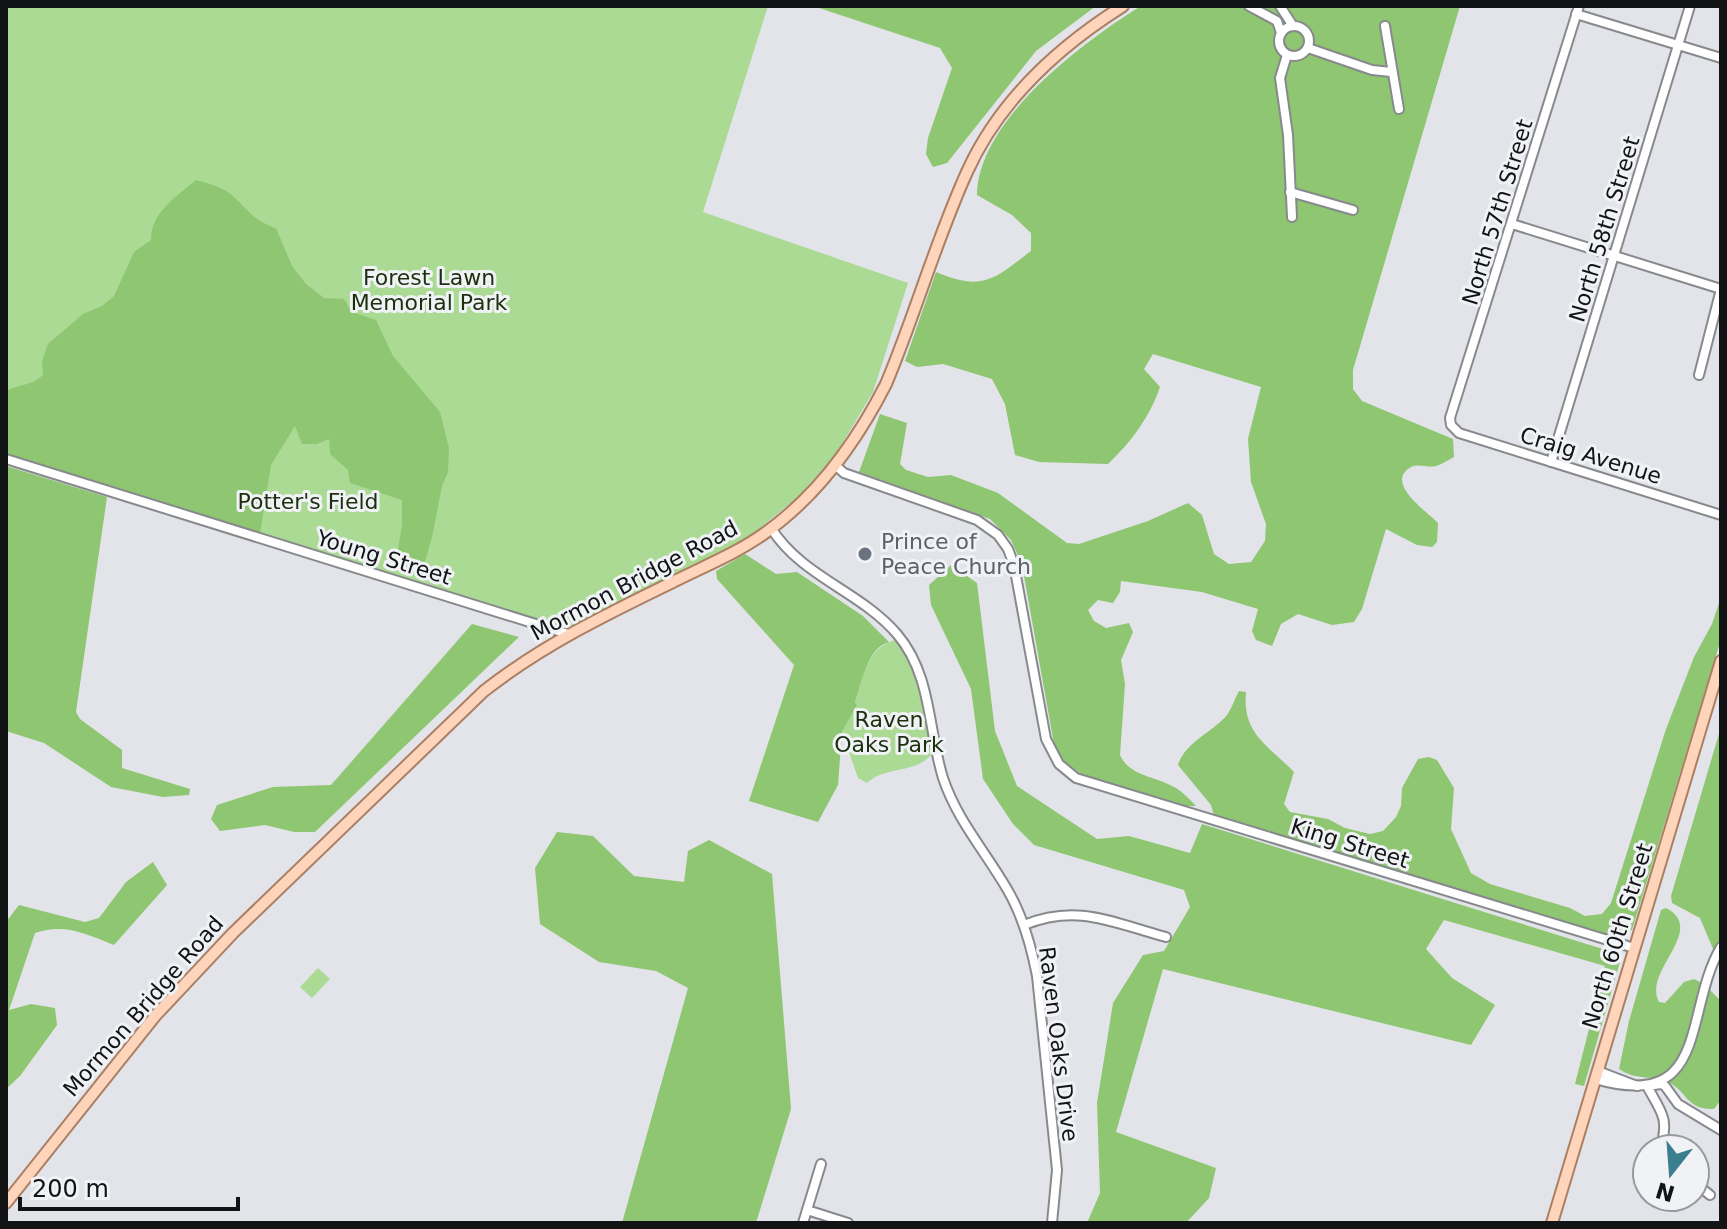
<svg xmlns="http://www.w3.org/2000/svg" width="1727" height="1229" viewBox="0 0 1727 1229" font-family="'DejaVu Sans',sans-serif">
	<style>
		.green { fill: #abda94 }
		.forest { fill: #8ec671 }
		.lines { fill: none; stroke-linecap: round; stroke-linejoin: round }
		.minor-casing { stroke: #87898d; stroke-width: 12 }
		.major-casing { stroke: #ab7f64; stroke-width: 14 }
		.minor { stroke: #fff; stroke-width: 8 }
		.major { stroke: #fed5bb; stroke-width: 10 }
		.worship-dot { fill: #6b7280; stroke: #f0f2f6; stroke-width: 3 }
		.labels { text-anchor: middle; stroke-width: 6; stroke-linejoin: round; paint-order: stroke }
		.street-label { font-size: 22px; fill: #121315; stroke: #f0f2f6 }
		.park-label { font-size: 22px; fill: #1b310e; stroke: #f0f2f6 }
		.worship-label { font-size: 22px; fill: #5b616d; stroke: #f0f2f6; text-anchor: start }
	</style>
	<rect width="100%" height="100%" fill="#e2e4e9"/>
	<!-- green -->
	<g class="green">
		<polygon points="6,6 768,6 703,212 908,283 873,392 836,454 797,498 745,540 566,629 6,454"/>
		<path d="M896 640C921 675 926 713 931 755 914 774 885 766 867 783L858 778 842 732 857 705 855 702C863 676 867 647 896 640Z"/>
		<polygon points="318,968 330,979 312,998 300,987"/>
	</g>
	<!-- forest -->
	<g class="forest">
		<polygon points="813,6 1096,6 1036,51 947,163 933,167 926,154 928,138 952,68 940,48"/>
		<path d="M1141 6H1460L1353 370V389L1362 401 1453 439 1454 457C1448 460 1442 464 1436 466 1428 468 1418 463 1411 467 1383 483 1429 513 1438 523L1437 542 1432 547 1417 545 1386 529 1362 609 1354 622 1332 625 1298 614 1281 624 1272 646 1256 640 1252 631 1258 609 1202 592 1121 581 1120 592 1113 603 1098 600 1088 610 1094 621 1106 628 1129 623 1133 632 1121 660 1125 684 1120 755C1130 777 1156 776 1176 788 1184 793 1190 800 1196 806H1183L1083 775 1063 761 1054 744 1022 565 1011 540 990 519 859 472 880 414 907 423 900 464 906 470 928 477 951 475 998 493 1067 543 1079 544 1148 521 1188 503 1202 515 1214 554 1229 564 1251 562 1265 541 1266 524 1251 482 1248 439 1261 387 1153 354 1144 369 1160 387C1150 417 1131 442 1108 464L1039 462 1015 455 1005 404 992 379 943 364 917 367 905 361 936 272C983 292 994 279 1031 251V233L1012 215 977 195C978 120 1083 42 1141 6Z"/>
		<path d="M196 180C207 183 218 186 228 192 247 207 251 220 276 228L292 266 306 284 324 298 344 299 352 312 376 320 393 356 440 412 449 448 448 472 442 486 432 537 421 575 395 567 402 525V500L350 483 348 470 330 454 329 439 317 444H302L295 426 271 465 260 534 6 454V391C19 384 32 386 43 375L42 361 48 344 83 314 102 306 114 296 134 252 151 240C151 212 176 197 196 180Z"/>
		<polygon points="6,466 107,497 76,712 80,719 122,750 122,768 190,789 189,795 163,797 111,787 44,743 6,731"/>
		<path d="M745 554 776 574 797 572 863 616 889 642C867 648 862 682 855 702L857 705 842 732 838 785 818 822 749 801 794 665 717 579 716 571Z"/>
		<polygon points="951,565 977,583 995,731 1017,786 1097,839 1129,836 1190,853 1202,824 1622,955 1584,1086 1575,1084 1605,966 1444,920 1426,949 1452,978 1495,1005 1471,1045 1163,969 1116,1132 1216,1168 1209,1198 1186,1223 1087,1223 1100,1193 1097,1103 1113,1003 1143,955 1164,951 1190,907 1184,890 1034,845 1013,824 983,779 971,689 931,605 929,585"/>
		<path d="M1721 597V639L1632 930 1608 937 1214 816 1211 805 1178 765C1186 741 1212 733 1227 715 1232 708 1235 698 1239 691L1246 692C1242 734 1268 745 1294 772L1284 804 1290 812 1328 819 1345 828 1370 834 1383 831 1396 817 1401 806 1402 788 1418 759 1429 757 1437 760 1454 788 1451 829 1471 873 1490 884 1570 908 1585 916 1602 914 1611 903 1666 729 1694 657 1712 624Z"/>
		<polygon points="472,624 519,637 315,832 294,832 265,825 220,831 211,819 217,805 273,787 331,785"/>
		<polygon points="1721,727 1721,968 1700,918 1672,903 1671,896"/>
		<polygon points="557,832 593,836 634,876 684,882 688,851 709,840 772,874 791,1109 756,1223 622,1223 688,988 656,971 599,962 540,924 535,868"/>
		<path d="M153 862 167 885 114 945C86 934 64 923 35 933L9 1010 31 1004 55 1008 57 1025 20 1076 6 1089V922L19 905 85 922 99 918 126 882Z"/>
		<path d="M1666 908C1708 930 1642 971 1659 1002L1665 1003 1684 982 1694 979 1704 984 1721 1001V1100L1714 1109C1687 1110 1688 1093 1670 1083 1656 1075 1636 1081 1619 1069L1629 1021 1661 910Z"/>
	</g>
	<g class="lines">
		<!-- minor casing -->
		<g class="minor-casing">
			<g id="minor">
				<polyline points="1249,6 1277,21 1281,33"/>
				<polyline points="1280,6 1293,26"/>
				<polyline points="1579,6 1450,418 1451,425 1459,433 1721,515"/>
				<polyline points="1576,14 1721,58"/>
				<circle cx="1294" cy="41" r="15"/>
				<polyline points="1385,26 1399,109"/>
				<polyline points="1308,48 1372,70 1391,72"/>
				<polyline points="1287,55 1280,78 1288,135 1292,217"/>
				<polyline points="1290,192 1353,210"/>
				<polyline points="1512,224 1721,289"/>
				<polyline points="1699,375 1721,289"/>
				<polyline points="6,459 568,634"/>
				<polyline points="1551,462 1690,6"/>
				<polyline points="835,465 844,473 977,520 998,535 1008,549 1014,565 1046,739 1059,764 1076,778 1634,948"/>
				<path d="M771 528C802 577 860 591 897 634 932 675 928 730 943 778 957 820 985 851 1007 889 1023 916 1031 945 1037 976L1057 1170 1052 1223"/>
				<path d="M1024 925C1078 903 1113 923 1166 937"/>
				<polyline points="1598,1071 1637,1086"/>
				<path d="M1595 1079C1711 1113 1683 1011 1721 947"/>
				<path d="M1660 1149C1670 1118 1661 1112 1647 1086L1661 1084 1665 1086 1678 1104 1721 1130"/>
				<polyline points="1695,1183 1710,1195"/>
				<polyline points="807,1210 848,1223"/>
				<polyline points="803,1223 821,1164"/>
			</g>
		</g>
		<!-- major casing -->
		<g class="major-casing">
			<g id="major">
				<path d="M6 1203 156 1015 233 933 484 691C544 644 611 612 679 579 707 565 739 552 765 533 817 496 857 441 886 384 915 315 936 240 967 172 999 101 1058 47 1123 6"/>
				<polyline points="1552,1223 1721,661"/>
			</g>
		</g>
		<!-- minor -->
		<use href="#minor" class="minor"/>
		<!-- major -->
		<use href="#major" class="major"/>
	</g>
	<!-- markers -->
	<circle class="worship-dot" cx="865" cy="554" r="8"/>
	<g class="labels">
		<!-- street labels -->
		<g class="street-label">
			<text transform="translate(1497 212) rotate(-73)" y="8">North 57th Street</text>
			<text transform="translate(1604 229) rotate(-73)" y="8">North 58th Street</text>
			<text transform="translate(1591 455) rotate(17)" y="8">Craig Avenue</text>
			<text transform="translate(384 557) rotate(17)" y="8">Young Street</text>
			<text transform="translate(634 580) rotate(-28)" y="8">Mormon Bridge Road</text>
			<text transform="translate(1350 843) rotate(17)" y="8">King Street</text>
			<text transform="translate(1617 936) rotate(-73)" y="8">North 60th Street</text>
			<text transform="translate(143 1006) rotate(-49)" y="8">Mormon Bridge Road</text>
			<text transform="translate(1059 1044) rotate(83)" y="8">Raven Oaks Drive</text>
		</g>
		<!-- park labels -->
		<g class="park-label">
			<text x="429" y="285">Forest Lawn<tspan x="429" dy="25">Memorial Park</tspan></text>
			<text x="308" y="509">Potter's Field</text>
			<text x="889" y="727">Raven<tspan x="889" dy="25">Oaks Park</tspan></text>
		</g>
		<!-- worship labels -->
		<g class="worship-label">
			<text x="881" y="549">Prince of<tspan x="881" dy="25">Peace Church</tspan></text>
		</g>
	</g>
	<!-- border -->
	<rect width="1727" height="1229" fill="none" stroke="#121315" stroke-width="16"/>
	<!-- north arrow -->
	<g transform="translate(1671 1173) rotate(197)"><circle r="38" fill="#f0f2f6" stroke="#97999c" stroke-width="2"/>
	<path d="M0-6L14 30L0 20L-14 30Z" fill="#3b7e8f"/>
	<text y="-12" font-size="22" font-weight="bold" text-anchor="middle" fill="#121315">N</text>
	</g>
	<!-- scale -->
	<path d="M20 1197v12h218v-12" fill="none" stroke="#121315" stroke-width="4"/>
	<text x="32" y="1197" font-size="24" fill="#121315" stroke="#f0f2f6" stroke-width="6" paint-order="stroke">200 m</text>
</svg>
